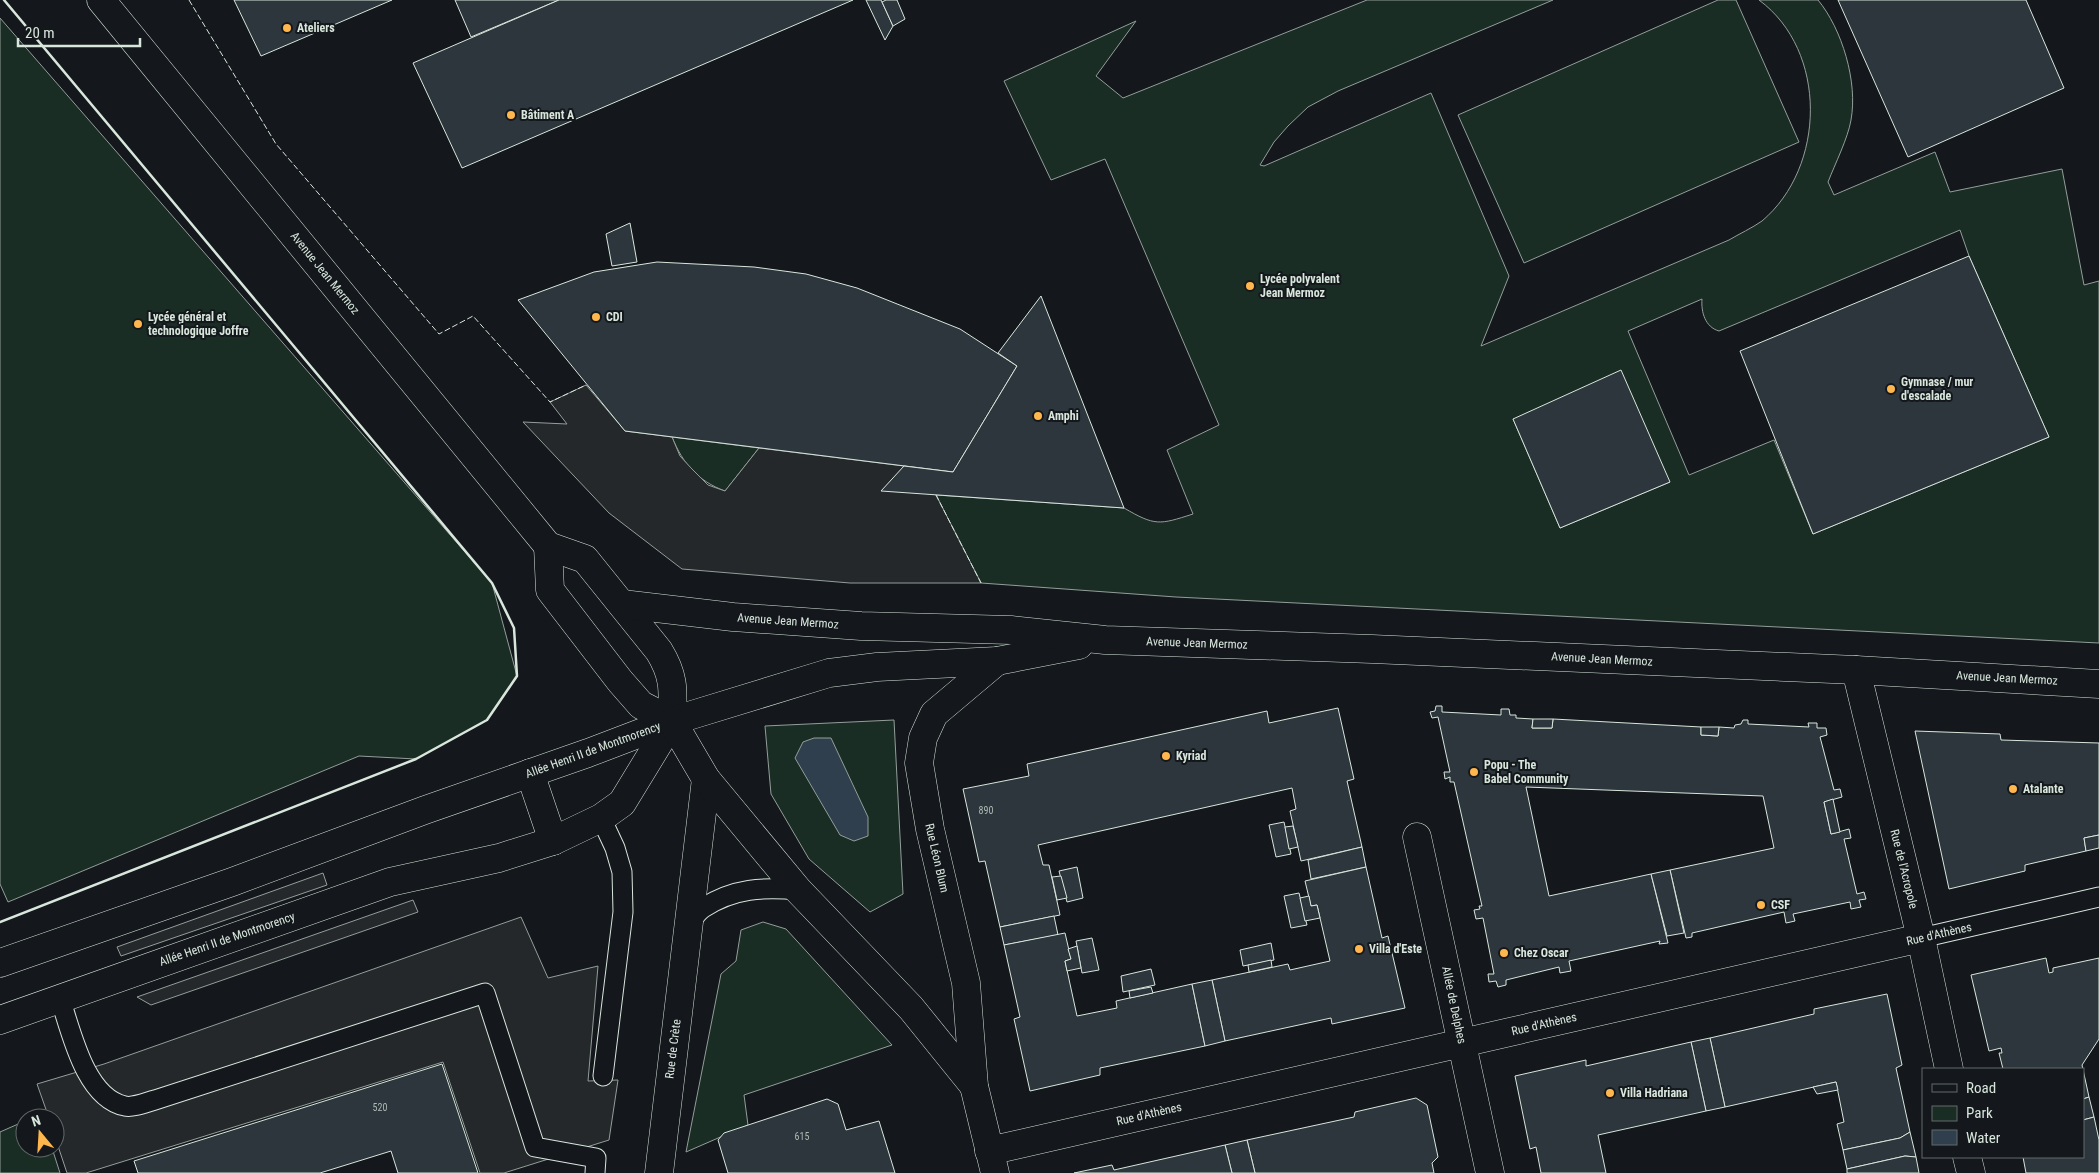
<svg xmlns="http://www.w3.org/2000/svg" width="2099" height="1173" viewBox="0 0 2099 1173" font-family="'Roboto Condensed',sans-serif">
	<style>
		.green { fill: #1a2d24; stroke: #939e99; fill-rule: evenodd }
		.parking { fill: #24282b; stroke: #939e99 }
		.water { fill: #2f3f4d; stroke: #939e99 }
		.building { fill: #2c363c; stroke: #d8e6dc }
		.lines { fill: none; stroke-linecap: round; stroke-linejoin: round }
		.service-casing { stroke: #d8e6dc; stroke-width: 21 }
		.pedestrian-casing { stroke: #d8e6dc; stroke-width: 29 }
		.minor-casing { stroke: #d8e6dc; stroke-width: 29 }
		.tertiary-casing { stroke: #d8e6dc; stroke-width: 29 }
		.secondary-casing { stroke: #d8e6dc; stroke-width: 29 }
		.service { stroke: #14181c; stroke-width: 19 }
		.pedestrian { stroke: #14181c; stroke-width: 28 }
		.minor { stroke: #14181c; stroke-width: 28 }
		.tertiary { stroke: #14181c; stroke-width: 28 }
		.secondary { stroke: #14181c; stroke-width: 28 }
		.fence { stroke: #d8e6dc; stroke-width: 1; stroke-dasharray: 6 2.5; stroke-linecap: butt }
		.wall { stroke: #d8e6dc; stroke-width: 2.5 }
		.poi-dot { fill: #ffb74d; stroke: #14181c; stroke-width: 2 }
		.labels { text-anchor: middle; stroke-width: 4; stroke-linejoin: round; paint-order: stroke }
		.number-label { font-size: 10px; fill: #adbab4 }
		.poi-label { font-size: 12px; font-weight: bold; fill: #d8e6dc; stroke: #14181c; text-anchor: start }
		.street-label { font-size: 12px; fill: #d8e6dc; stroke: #14181c }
	</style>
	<rect width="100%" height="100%" fill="#14181c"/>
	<!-- green -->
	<g class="green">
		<path d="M1367 0H1553L1338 91 1308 107 1288 126 1274 142 1260 165 1264 166 1431 93 1509 276 1481 346 1729 240C1739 234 1752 228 1762 221 1826 167 1828 51 1759 0H1818C1842 29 1858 82 1851 120 1848 138 1835 164 1828 182L1834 195 1935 152 1950 192 2062 169 2084 285 2099 281V643L1176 597 981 583 936 495 1124 508C1155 526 1159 525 1193 514L1167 450 1219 425 1105 159 1051 180 1004 81 1136 21 1096 76 1123 98ZM1960 230 1969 256 2049 437 1813 534 1774 440 1689 475 1628 331 1702 299C1701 312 1705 327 1719 331ZM1513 419 1670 482 1560 528Z"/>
		<polygon points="1718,0 1736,0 1799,142 1524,263 1458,115"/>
		<polygon points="0,18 492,583 517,676 487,720 416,759 359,756 8,902 0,884"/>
		<path d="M672 437 759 448 725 491C698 481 683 464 672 437Z"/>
		<polygon points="894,720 903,894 870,912 809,859 771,794 765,726"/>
		<polygon points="763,922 786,929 892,1045 744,1095 748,1125 686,1152 721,974 736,961 741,930"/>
		<polygon points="25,1121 25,1148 52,1148 60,1173 0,1173 0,1132"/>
	</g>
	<!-- parking -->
	<g class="parking">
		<polygon points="586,385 625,431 672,437 680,456 692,469 708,485 725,491 759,448 904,466 936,495 981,583 850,583 682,569 609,513 523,422 567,424 550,402"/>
		<polygon points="323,873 327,885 121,956 117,947"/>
		<polygon points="413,900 418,912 151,1005 137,997"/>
		<polygon points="521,917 548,978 598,966 588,1081 618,1080 609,1140 504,1173 480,1173 443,1062 86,1173 67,1173 55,1137 55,1118 49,1118 37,1084 104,1064"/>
	</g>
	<!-- water -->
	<polygon class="water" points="814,738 831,738 868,817 868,836 854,841 840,835 795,758 803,742"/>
	<!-- building -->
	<g class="building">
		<polygon points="234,0 392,0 261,56"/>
		<polygon points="455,0 559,0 471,37"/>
		<polygon points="559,0 853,0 462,168 413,63"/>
		<polygon points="866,0 881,0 882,2 893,26 885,40"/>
		<polygon points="886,0 897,0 905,19 893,26 882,2"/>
		<polygon points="1838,0 2026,0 2064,88 1908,157"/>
		<polygon points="630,223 637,262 612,266 606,234"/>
		<polygon points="1969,256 2049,437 1813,534 1740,351"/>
		<polygon points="657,262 754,267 806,274 857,288 960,329 1017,366 953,472 625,431 518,300 594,272"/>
		<polygon points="1041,296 1124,508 881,491 904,466 953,472 1017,366 998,353"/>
		<polygon points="1621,370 1670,482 1560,528 1513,419"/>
		<polygon points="1436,706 1442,706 1442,712 1501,715 1501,709 1509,709 1510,715 1516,715 1516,718 1533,719 1532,728 1552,728 1553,719 1701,727 1701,735 1718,736 1719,727 1734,728 1735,725 1741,724 1743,720 1748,720 1748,724 1809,727 1808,723 1817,723 1817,728 1826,728 1827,735 1820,737 1834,790 1840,789 1842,797 1824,802 1831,834 1849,829 1851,838 1844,839 1857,894 1864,892 1866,899 1859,900 1861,907 1851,909 1850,902 1793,914 1795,921 1786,923 1784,912 1692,933 1692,937 1686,938 1670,870 1774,848 1763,796 1526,787 1549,896 1651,874 1668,943 1659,944 1660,941 1569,961 1571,971 1560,973 1559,967 1506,980 1506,985 1498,987 1496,981 1489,982 1488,974 1494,974 1483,918 1476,919 1474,910 1480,909 1479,906 1482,906 1454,782 1450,782 1450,777 1445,779 1444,772 1450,772 1438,717 1432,718 1430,712 1435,711"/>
		<polygon points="1338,708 1354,779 1347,781 1362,847 1301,861 1290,811 1296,809 1292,788 1038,845 1043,865 1049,865 1060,915 1000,927 985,861 979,862 963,789 1029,776 1027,764 1267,711 1269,723"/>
		<polygon points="1533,719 1553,719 1552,728 1532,728"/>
		<polygon points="1701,727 1719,727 1718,736 1701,735"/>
		<polygon points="1915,731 2000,734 2001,740 2099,743 2099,835 2084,838 2086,851 2025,865 2025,871 1949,889"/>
		<polygon points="1833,799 1840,832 1831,834 1824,802"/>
		<polygon points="1284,822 1291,854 1276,857 1269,825"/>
		<polygon points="1293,826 1298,847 1289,849 1285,827"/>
		<polygon points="2099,835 2099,848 2086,851 2084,838"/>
		<polygon points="1362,847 1366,867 1311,879 1308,860"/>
		<polygon points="1077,867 1083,898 1067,902 1059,871"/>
		<polygon points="1366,867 1382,938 1388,936 1405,1008 1332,1024 1331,1018 1225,1041 1212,980 1288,964 1290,970 1330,961 1317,905 1311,906 1305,881"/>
		<polygon points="1670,870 1684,933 1667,936 1651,874"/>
		<polygon points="1061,876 1067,898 1057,900 1052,877"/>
		<polygon points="1299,893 1307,925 1291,928 1284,896"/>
		<polygon points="1309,896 1311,906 1317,905 1320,918 1305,921 1300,898"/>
		<polygon points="1054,916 1058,935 1004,945 1000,927"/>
		<polygon points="1065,933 1071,959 1065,961 1077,1016 1117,1008 1116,1001 1192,984 1205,1046 1100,1068 1100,1075 1030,1091 1014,1019 1020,1017 1004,945"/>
		<polygon points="1092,938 1099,970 1082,973 1076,941"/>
		<polygon points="1271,943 1274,960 1243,966 1240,950"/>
		<polygon points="1077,946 1081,968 1067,971 1065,961 1071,959 1068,949"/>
		<polygon points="2046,958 2049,973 2053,972 2053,968 2099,958 2099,1039 2082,1065 2089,1097 2083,1099 2083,1069 2003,1069 1999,1053 2002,1053 2001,1048 1989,1051 1971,975"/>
		<polygon points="1271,960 1272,967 1249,972 1248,965"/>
		<polygon points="1151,969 1155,985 1123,992 1121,976"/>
		<polygon points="1212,980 1225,1041 1205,1046 1192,984"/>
		<polygon points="1151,987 1153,993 1130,998 1129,991"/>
		<polygon points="1887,994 1902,1065 1896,1068 1910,1132 1900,1138 1843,1150 1837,1124 1844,1122 1836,1082 1725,1107 1710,1038 1814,1014 1814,1009"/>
		<polygon points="1710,1038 1725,1107 1706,1111 1691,1042"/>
		<polygon points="1691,1042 1706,1111 1598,1135 1606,1173 1541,1173 1536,1147 1530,1149 1515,1076 1586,1060 1586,1066"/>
		<polygon points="442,1064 478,1173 398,1173 391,1151 320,1173 138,1173 134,1161"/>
		<polygon points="1836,1082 1838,1090 1817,1094 1813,1087"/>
		<polygon points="2089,1097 2094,1117 2083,1120 2083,1099"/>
		<polygon points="1416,1098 1427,1105 1438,1157 1432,1163 1434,1173 1255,1173 1247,1140 1354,1117 1355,1112"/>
		<polygon points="827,1099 838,1104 846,1130 879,1121 895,1173 728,1173 718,1140 724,1133"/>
		<polygon points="2094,1117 2099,1140 2099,1173 2026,1173 2023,1157 2083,1157 2083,1120"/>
		<polygon points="1910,1132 1916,1157 1905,1156 1847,1169 1843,1150 1900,1138"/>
		<polygon points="1247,1140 1255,1173 1232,1173 1225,1145"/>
		<polygon points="1225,1145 1232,1173 1074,1173 1112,1165 1114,1170"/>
		<polygon points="1905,1156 1916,1157 1919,1173 1847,1173 1847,1169"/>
	</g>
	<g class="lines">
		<!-- service casing -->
		<g class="service-casing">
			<g id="service">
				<polyline points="601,818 615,848 622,872 623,912 603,1076"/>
				<path d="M688 925C692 920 697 912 703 908 734 888 763 887 798 890"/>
				<polyline points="1921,938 2099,897"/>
				<path d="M60 998C71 1031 85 1098 125 1106 133 1108 147 1102 155 1100L485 993 535 1147 596 1158 595 1173"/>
			</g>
		</g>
		<!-- pedestrian casing -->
		<g class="pedestrian-casing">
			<polyline id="pedestrian" points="1417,837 1490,1173"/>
		</g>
		<!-- minor casing -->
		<g class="minor-casing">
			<g id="minor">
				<polyline points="1856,670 1921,938 1949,1069"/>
				<polyline points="989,1151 1921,938"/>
				<polyline points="1967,1157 1971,1173"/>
				<polyline points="659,1173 706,779"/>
			</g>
		</g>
		<!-- tertiary casing -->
		<g class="tertiary-casing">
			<g id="tertiary">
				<polyline points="530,773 553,841"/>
				<polyline points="0,963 232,882 425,810 588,753 672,721"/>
				<polyline points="0,1020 390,882 499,858 553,841 601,818 622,803 672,721"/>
			</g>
		</g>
		<!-- secondary casing -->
		<g class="secondary-casing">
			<g id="secondary">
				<path d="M101 0 548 546 585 559 659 651C675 677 673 691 672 721"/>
				<polyline points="548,546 550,590 620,681 641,705 672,721 829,673 877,667 997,661 1079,645"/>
				<polyline points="622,604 733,617 861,626 1011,630 1105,640 1372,649 1856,670 2099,684"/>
				<polyline points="672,721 706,779 798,890 911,1008 974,1086"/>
				<polyline points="995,1173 974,1086 966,983 930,829 919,763 923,738 934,714 997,661"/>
			</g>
		</g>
		<!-- service -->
		<use href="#service" class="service"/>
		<!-- pedestrian -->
		<use href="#pedestrian" class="pedestrian"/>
		<!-- minor -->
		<use href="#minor" class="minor"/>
		<!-- tertiary -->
		<use href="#tertiary" class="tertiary"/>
		<!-- secondary -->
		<use href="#secondary" class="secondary"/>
		<!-- fence -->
		<g class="fence">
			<polyline points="189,0 276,144 439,334 473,316 550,402 586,385"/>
			<polyline points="936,495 981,583"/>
		</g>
		<!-- wall -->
		<polyline class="wall" points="0,922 416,759 487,720 517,676 514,628 492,583 4,0"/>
	</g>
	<!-- markers -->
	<g class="poi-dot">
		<circle cx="287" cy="28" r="5"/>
		<circle cx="511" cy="115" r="5"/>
		<circle cx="1250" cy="286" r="5"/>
		<circle cx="596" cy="317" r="5"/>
		<circle cx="138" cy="324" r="5"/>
		<circle cx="1891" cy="389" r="5"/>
		<circle cx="1038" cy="416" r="5"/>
		<circle cx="1166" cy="756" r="5"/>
		<circle cx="1474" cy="772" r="5"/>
		<circle cx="2013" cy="789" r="5"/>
		<circle cx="1761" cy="905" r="5"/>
		<circle cx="1359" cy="949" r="5"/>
		<circle cx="1504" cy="953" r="5"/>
		<circle cx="1610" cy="1093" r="5"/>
	</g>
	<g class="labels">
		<!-- number labels -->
		<g class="number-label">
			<text x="986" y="814">890</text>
			<text x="380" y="1111">520</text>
			<text x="802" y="1140">615</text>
		</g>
		<!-- poi labels -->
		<g class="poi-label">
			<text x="297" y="32">Ateliers</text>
			<text x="521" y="119">Bâtiment A</text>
			<text x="1260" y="283">Lycée polyvalent<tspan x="1260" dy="14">Jean Mermoz</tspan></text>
			<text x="148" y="321">Lycée général et<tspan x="148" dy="14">technologique Joffre</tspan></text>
			<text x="606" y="321">CDI</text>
			<text x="1901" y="386">Gymnase / mur<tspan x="1901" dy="14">d'escalade</tspan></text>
			<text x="1048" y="420">Amphi</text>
			<text x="1176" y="760">Kyriad</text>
			<text x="1484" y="769">Popu - The<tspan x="1484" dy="14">Babel Community</tspan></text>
			<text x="2023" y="793">Atalante</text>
			<text x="1771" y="909">CSF</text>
			<text x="1369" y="953">Villa d'Este</text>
			<text x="1514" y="957">Chez Oscar</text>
			<text x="1620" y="1097">Villa Hadriana</text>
		</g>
		<!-- street labels -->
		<g class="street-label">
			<text transform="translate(325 273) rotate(51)" y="4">Avenue Jean Mermoz</text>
			<text transform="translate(788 621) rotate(4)" y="4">Avenue Jean Mermoz</text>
			<text transform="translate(1197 643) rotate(2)" y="4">Avenue Jean Mermoz</text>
			<text transform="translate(1602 659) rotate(3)" y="4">Avenue Jean Mermoz</text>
			<text transform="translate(2007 678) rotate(3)" y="4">Avenue Jean Mermoz</text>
			<text transform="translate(593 750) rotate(-20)" y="4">Allée Henri II de Montmorency</text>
			<text transform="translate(937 858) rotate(77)" y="4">Rue Léon Blum</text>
			<text transform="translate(1904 869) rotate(76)" y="4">Rue de l'Acropole</text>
			<text transform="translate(1939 934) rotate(-13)" y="4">Rue d'Athènes</text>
			<text transform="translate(227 939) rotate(-19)" y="4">Allée Henri II de Montmorency</text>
			<text transform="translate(1454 1005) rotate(78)" y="4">Allée de Delphes</text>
			<text transform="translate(1544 1024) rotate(-13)" y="4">Rue d'Athènes</text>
			<text transform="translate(673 1049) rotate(-83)" y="4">Rue de Crète</text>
			<text transform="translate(1149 1114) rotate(-13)" y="4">Rue d'Athènes</text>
		</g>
	</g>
	<!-- legend -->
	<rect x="1922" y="1068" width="162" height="90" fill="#14181c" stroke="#626a69"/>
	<rect x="1932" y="1084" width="25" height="8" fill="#14181c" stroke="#626a69"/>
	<text x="1966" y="1093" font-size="15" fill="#d8e6dc">Road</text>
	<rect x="1932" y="1106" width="25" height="15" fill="#1a2d24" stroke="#626a69"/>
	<text x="1966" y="1118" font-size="15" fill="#d8e6dc">Park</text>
	<rect x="1932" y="1130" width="25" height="15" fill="#2f3f4d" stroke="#626a69"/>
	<text x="1966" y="1143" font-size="15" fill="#d8e6dc">Water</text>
	<!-- north arrow -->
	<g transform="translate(40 1133) rotate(342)"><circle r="24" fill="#14181c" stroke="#626a69"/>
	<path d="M0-4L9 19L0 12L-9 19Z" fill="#ffb74d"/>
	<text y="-8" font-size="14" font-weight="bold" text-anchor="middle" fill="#d8e6dc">N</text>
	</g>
	<!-- scale -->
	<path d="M18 38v8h122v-8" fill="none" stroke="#d8e6dc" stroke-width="2.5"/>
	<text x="25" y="38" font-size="15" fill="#d8e6dc" stroke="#14181c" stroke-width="4" paint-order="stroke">20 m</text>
</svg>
